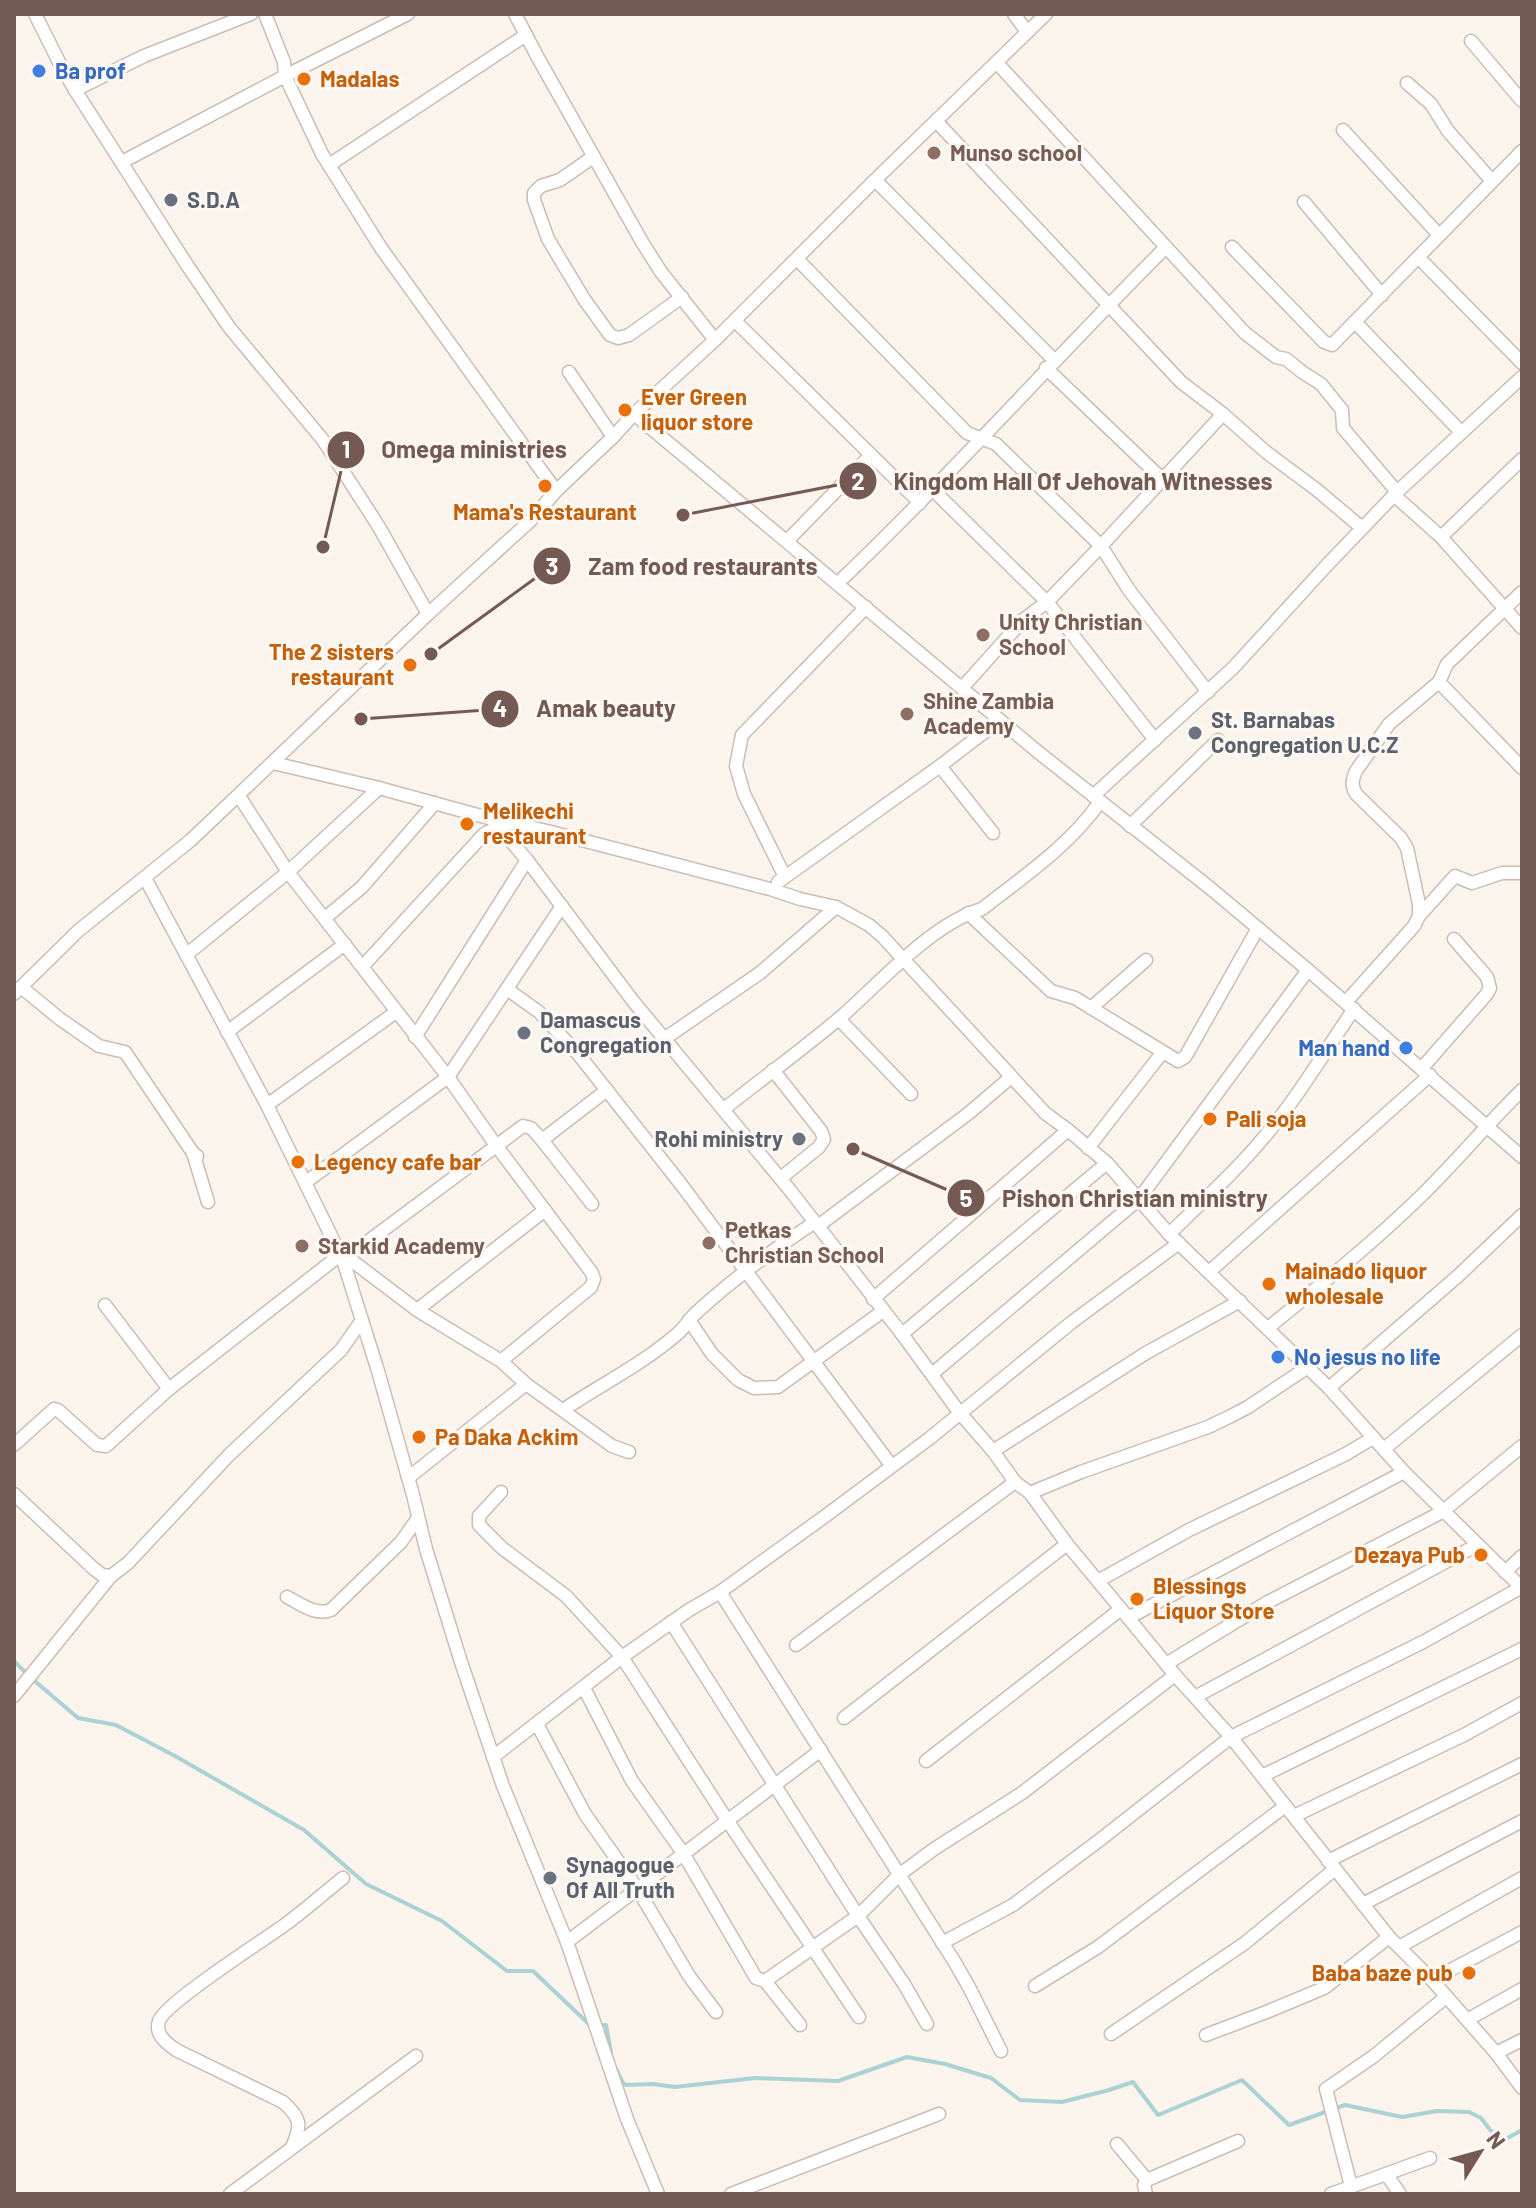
<svg xmlns="http://www.w3.org/2000/svg" width="1536" height="2208" viewBox="0 0 1536 2208" font-family="Barlow,sans-serif">
	<style>
		.lines { fill: none; stroke-linecap: round; stroke-linejoin: round }
		.stream { stroke: #aad1d3; stroke-width: 4 }
		.minor-casing { stroke: #ccbcb3; stroke-width: 15 }
		.minor { stroke: #fff; stroke-width: 12 }
		.shop-dot { fill: #3f7fe0; stroke: #fdf8f3; stroke-width: 3 }
		.food-dot { fill: #e8710a; stroke: #fdf8f3; stroke-width: 3 }
		.education-dot { fill: #8d6e63; stroke: #fdf8f3; stroke-width: 3 }
		.worship-dot { fill: #6b7280; stroke: #fdf8f3; stroke-width: 3 }
		.labels { text-anchor: middle; stroke-width: 6; stroke-linejoin: round; paint-order: stroke }
		.shop-label { font-size: 22px; font-weight: bold; fill: #366cbe; stroke: #fdf8f3; text-anchor: start }
		.food-label { font-size: 22px; font-weight: bold; fill: #c56008; stroke: #fdf8f3; text-anchor: start }
		.education-label { font-size: 22px; font-weight: bold; fill: #785e54; stroke: #fdf8f3; text-anchor: start }
		.worship-label { font-size: 22px; font-weight: bold; fill: #5b616d; stroke: #fdf8f3; text-anchor: start }
		.leader { fill: none; stroke: #745a52; stroke-width: 3 }
		.callout-dot { fill: #745a52; stroke: #fdf8f3; stroke-width: 3 }
		.mark-label { font-size: 24px; text-anchor: middle; font-weight: bold; fill: #fff }
		.callout-label { font-size: 24px; text-anchor: middle; font-weight: bold; fill: #745a52; stroke: #fdf8f3; stroke-width: 6; stroke-linejoin: round; paint-order: stroke }
	</style>
	<rect width="100%" height="100%" fill="#fbf4ed"/>
	<g class="lines">
		<!-- stream -->
		<g class="stream">
			<polyline points="14,1661 26,1673"/>
			<polyline points="36,1682 78,1718 116,1725 175,1756 304,1830 366,1884 442,1921 507,1971 533,1971 591,2026"/>
			<polyline points="599,2025 606,2025 611,2053"/>
			<polyline points="616,2069 623,2083 626,2085 653,2084 675,2087 755,2078 838,2081 907,2057 945,2064 991,2078 1020,2100 1062,2102 1109,2090 1133,2082 1158,2115 1242,2080 1289,2125 1345,2105 1402,2117 1437,2111 1469,2112 1481,2118 1491,2131 1506,2139 1522,2130"/>
		</g>
		<!-- minor casing -->
		<g class="minor-casing">
			<g id="minor">
				<polyline points="35,14 61,66 75,90 187,265 229,327 323,440 379,527 428,614"/>
				<polyline points="265,14 284,62 285,76 322,154 381,248 556,491"/>
				<polyline points="515,14 537,56 642,242 661,272 715,340"/>
				<polyline points="1014,14 1027,32"/>
				<polyline points="1471,41 1522,101"/>
				<polyline points="1407,83 1431,104 1448,131 1492,181"/>
				<polyline points="75,90 144,56 251,14"/>
				<polyline points="936,121 1181,382 1223,414 1266,452 1317,490 1362,528"/>
				<polyline points="1343,130 1439,235"/>
				<polyline points="593,157 560,180 541,186 534,193 534,200 548,239 584,299 610,335 618,338 629,335 682,297"/>
				<polyline points="122,162 285,76 408,14"/>
				<polyline points="329,165 526,35"/>
				<polyline points="875,180 1054,360"/>
				<polyline points="1304,202 1382,295"/>
				<polyline points="1166,247 1245,333 1276,357 1286,359 1302,372 1321,384 1342,410 1343,428 1397,492"/>
				<polyline points="1232,247 1324,342 1332,345 1522,151"/>
				<polyline points="1419,258 1522,363"/>
				<polyline points="797,259 967,433 996,444 1101,546 1129,590 1208,692"/>
				<polyline points="735,321 920,503"/>
				<polyline points="1355,322 1461,432"/>
				<polyline points="1046,368 1162,479"/>
				<polyline points="569,372 613,437"/>
				<polyline points="634,414 1038,752 1210,888 1308,970 1522,1157"/>
				<polyline points="933,490 1047,602 1155,740"/>
				<polyline points="1394,495 1441,537 1522,628"/>
				<polyline points="1441,537 1522,459"/>
				<polyline points="787,541 871,455"/>
				<path d="M838 583C951 475 1055 358 1166 247L997 63"/>
				<polyline points="1439,682 1447,664 1522,592"/>
				<polyline points="962,688 1023,620 1047,602 1101,546 1223,414"/>
				<polyline points="273,763 379,788 492,819 547,831 770,889 800,899 836,907 869,925 882,936 1045,1113 1068,1130 1107,1163 1169,1234 1329,1388 1404,1472 1522,1588"/>
				<polyline points="940,766 993,833"/>
				<polyline points="239,796 288,872 448,1077 495,1144 592,1273 594,1279 591,1287 501,1361"/>
				<polyline points="1093,796 1233,668 1328,564 1397,492 1522,377"/>
				<polyline points="492,819 527,860 633,1001 789,1189 902,1334 959,1412 993,1451 1015,1482 1030,1493 1067,1544 1121,1609 1175,1675 1231,1737 1389,1937 1432,1980 1496,2053 1522,2088"/>
				<polyline points="1130,826 1218,740"/>
				<polyline points="785,877 744,794 736,766 742,735 866,607"/>
				<polyline points="145,878 267,1105 343,1260 378,1371 413,1495 426,1549 461,1662 503,1786 567,1942 627,2119 658,2194"/>
				<polyline points="778,882 940,766 1000,720"/>
				<polyline points="968,913 1051,991 1075,998 1178,1061 1185,1057 1188,1052 1258,928"/>
				<polyline points="1419,916 1455,876 1472,883 1502,873 1522,873"/>
				<polyline points="325,918 362,887 435,803"/>
				<polyline points="186,955 288,872 379,788"/>
				<polyline points="363,966 484,834 499,827"/>
				<polyline points="21,987 60,1019 99,1046 125,1052 193,1153 197,1156"/>
				<polyline points="507,989 539,1012 579,1055 680,1183 891,1465"/>
				<polyline points="14,994 78,931 191,840 428,614 530,521 556,491 613,437 634,414 715,340 875,180 1046,14"/>
				<path d="M1346 1002 1414 926 1419 916V904L1407 848 1401 838 1356 794C1351 785 1352 780 1356 771L1389 724 1439 682 1522 768"/>
				<polyline points="1091,1008 1146,960"/>
				<polyline points="839,1019 911,1094"/>
				<polyline points="227,1032 345,944"/>
				<polyline points="415,1037 527,860"/>
				<polyline points="664,1039 760,973 836,907"/>
				<polyline points="1422,1068 1486,995 1490,988 1487,977 1454,939"/>
				<polyline points="773,1070 821,1131 824,1139 819,1147 781,1178"/>
				<polyline points="267,1105 396,1012"/>
				<path d="M724 1109C763 1078 803 1049 841 1017 881 982 931 924 982 909 1024 876 1069 846 1100 802"/>
				<polyline points="542,1140 607,1090"/>
				<polyline points="1088,1148 1162,1053"/>
				<polyline points="193,1153 208,1202"/>
				<polyline points="306,1182 448,1077 562,906"/>
				<polyline points="818,1226 969,1113 1011,1077"/>
				<path d="M1169 1234C1202 1202 1236 1171 1265 1136 1298 1097 1325 1051 1354 1009"/>
				<polyline points="347,1257 417,1310 501,1361 526,1384 612,1446 629,1452"/>
				<polyline points="343,1260 523,1126 531,1128 542,1140 592,1204"/>
				<polyline points="1209,1272 1430,1075"/>
				<polyline points="873,1299 1068,1130"/>
				<polyline points="105,1305 169,1389"/>
				<polyline points="417,1310 545,1210"/>
				<polyline points="689,1320 712,1354 738,1380 754,1388 778,1387 883,1311"/>
				<path d="M1268 1328C1320 1285 1373 1243 1421 1196 1456 1162 1487 1124 1522 1090"/>
				<polyline points="902,1334 1107,1163"/>
				<polyline points="932,1374 1139,1199 1308,970"/>
				<polyline points="1329,1388 1459,1275 1522,1215"/>
				<path d="M563 1410C600 1385 641 1365 676 1335 684 1329 689 1319 697 1312 733 1279 774 1249 815 1222"/>
				<polyline points="14,1445 54,1409 58,1410 97,1445 106,1446 169,1389 340,1255"/>
				<polyline points="1384,1449 1522,1335"/>
				<polyline points="993,1451 1146,1353 1240,1301"/>
				<polyline points="408,1478 526,1384"/>
				<polyline points="501,1492 479,1516 479,1525 502,1548 566,1596 622,1657 727,1820 859,2017"/>
				<polyline points="1030,1493 1081,1472 1208,1427 1231,1416 1248,1407 1308,1367"/>
				<polyline points="14,1494 93,1568 102,1575 111,1576 128,1563 229,1455 341,1350 362,1320"/>
				<polyline points="1505,1572 1522,1556"/>
				<polyline points="1098,1581 1189,1530 1344,1455 1373,1438"/>
				<polyline points="720,1592 954,1961 969,1987 1001,2051"/>
				<path d="M287 1597C301 1604 315 1616 331 1610L401 1542 418 1518"/>
				<polyline points="1128,1618 1404,1472"/>
				<polyline points="671,1622 858,1916 904,1984 927,2024"/>
				<polyline points="796,1645 1015,1482"/>
				<polyline points="1166,1664 1268,1602 1442,1512 1522,1446"/>
				<polyline points="584,1688 632,1781 683,1853 756,1978 765,1981 858,1916 899,1875 934,1849 1022,1793 1175,1675"/>
				<polyline points="14,1696 111,1576"/>
				<polyline points="1195,1697 1477,1545"/>
				<polyline points="844,1718 1067,1544"/>
				<polyline points="537,1724 585,1814 637,1888 689,1976 716,2012"/>
				<polyline points="493,1757 622,1657 689,1610 720,1592 828,1514 930,1438 1072,1322 1179,1243"/>
				<polyline points="926,1761 1121,1609"/>
				<polyline points="1262,1776 1522,1649"/>
				<polyline points="1294,1816 1464,1735 1522,1703"/>
				<polyline points="1328,1861 1522,1764"/>
				<polyline points="1363,1904 1522,1821"/>
				<polyline points="567,1942 821,1750"/>
				<polyline points="942,1943 1013,1905 1101,1839 1231,1737 1423,1642 1522,1587"/>
				<polyline points="1399,1947 1522,1878"/>
				<polyline points="1432,1980 1522,1932"/>
				<polyline points="765,1981 800,2025"/>
				<polyline points="1035,1986 1098,1947 1284,1807"/>
				<polyline points="1467,2020 1522,1989"/>
				<polyline points="1111,2034 1245,1943 1335,1869"/>
				<polyline points="1206,2035 1269,2011 1324,1988 1389,1937"/>
				<polyline points="1496,2053 1522,2040"/>
				<polyline points="1117,2144 1147,2180"/>
				<path d="M292 2147C302 2125 301 2118 283 2102L176 2050C168 2044 154 2035 159 2021 165 2003 264 1940 286 1924 305 1910 324 1893 343 1878"/>
				<polyline points="1387,2175 1400,2194"/>
				<polyline points="1351,2186 1326,2089 1374,2056 1446,1997"/>
				<polyline points="230,2194 416,2056"/>
				<polyline points="731,2194 939,2114"/>
				<polyline points="1146,2194 1144,2185 1147,2180 1238,2141"/>
				<polyline points="1331,2194 1430,2158"/>
			</g>
		</g>
		<!-- minor -->
		<use href="#minor" class="minor"/>
	</g>
	<!-- markers -->
	<g class="shop-dot">
		<circle cx="39" cy="71" r="8"/>
		<circle cx="1406" cy="1048" r="8"/>
		<circle cx="1278" cy="1357" r="8"/>
	</g>
	<g class="food-dot">
		<circle cx="304" cy="79" r="8"/>
		<circle cx="625" cy="410" r="8"/>
		<circle cx="545" cy="486" r="8"/>
		<circle cx="410" cy="665" r="8"/>
		<circle cx="467" cy="824" r="8"/>
		<circle cx="1210" cy="1119" r="8"/>
		<circle cx="298" cy="1162" r="8"/>
		<circle cx="1269" cy="1284" r="8"/>
		<circle cx="419" cy="1437" r="8"/>
		<circle cx="1481" cy="1555" r="8"/>
		<circle cx="1137" cy="1599" r="8"/>
		<circle cx="1469" cy="1973" r="8"/>
	</g>
	<g class="education-dot">
		<circle cx="934" cy="153" r="8"/>
		<circle cx="983" cy="635" r="8"/>
		<circle cx="907" cy="714" r="8"/>
		<circle cx="709" cy="1243" r="8"/>
		<circle cx="302" cy="1246" r="8"/>
	</g>
	<g class="worship-dot">
		<circle cx="171" cy="200" r="8"/>
		<circle cx="1195" cy="733" r="8"/>
		<circle cx="524" cy="1033" r="8"/>
		<circle cx="799" cy="1139" r="8"/>
		<circle cx="550" cy="1878" r="8"/>
	</g>
	<g class="labels">
		<!-- shop labels -->
		<g class="shop-label">
			<text x="55" y="79">Ba prof</text>
			<text x="1390" y="1056" text-anchor="end">Man hand</text>
			<text x="1294" y="1365">No jesus no life</text>
		</g>
		<!-- food labels -->
		<g class="food-label">
			<text x="320" y="87">Madalas</text>
			<text x="641" y="405">Ever Green<tspan x="641" dy="25">liquor store</tspan></text>
			<text x="545" y="520" text-anchor="middle">Mama's Restaurant</text>
			<text x="394" y="660" text-anchor="end">The 2 sisters<tspan x="394" dy="25">restaurant</tspan></text>
			<text x="483" y="819">Melikechi<tspan x="483" dy="25">restaurant</tspan></text>
			<text x="1226" y="1127">Pali soja</text>
			<text x="314" y="1170">Legency cafe bar</text>
			<text x="1285" y="1279">Mainado liquor<tspan x="1285" dy="25">wholesale</tspan></text>
			<text x="435" y="1445">Pa Daka Ackim</text>
			<text x="1465" y="1563" text-anchor="end">Dezaya Pub</text>
			<text x="1153" y="1594">Blessings<tspan x="1153" dy="25">Liquor Store</tspan></text>
			<text x="1453" y="1981" text-anchor="end">Baba baze pub</text>
		</g>
		<!-- education labels -->
		<g class="education-label">
			<text x="950" y="161">Munso school</text>
			<text x="999" y="630">Unity Christian<tspan x="999" dy="25">School</tspan></text>
			<text x="923" y="709">Shine Zambia<tspan x="923" dy="25">Academy</tspan></text>
			<text x="725" y="1238">Petkas<tspan x="725" dy="25">Christian School</tspan></text>
			<text x="318" y="1254">Starkid Academy</text>
		</g>
		<!-- worship labels -->
		<g class="worship-label">
			<text x="187" y="208">S.D.A</text>
			<text x="1211" y="728">St. Barnabas<tspan x="1211" dy="25">Congregation U.C.Z</tspan></text>
			<text x="540" y="1028">Damascus<tspan x="540" dy="25">Congregation</tspan></text>
			<text x="783" y="1147" text-anchor="end">Rohi ministry</text>
			<text x="566" y="1873">Synagogue<tspan x="566" dy="25">Of All Truth</tspan></text>
		</g>
	</g>
	<!-- callouts -->
	<path class="leader" d="M323 547L346 450M683 515L858 481M431 654L552 566M361 719L500 709M853 1149L966 1198"/>
	<g class="callout-dot">
		<circle cx="323" cy="547" r="8"/>
		<circle cx="683" cy="515" r="8"/>
		<circle cx="431" cy="654" r="8"/>
		<circle cx="361" cy="719" r="8"/>
		<circle cx="853" cy="1149" r="8"/>
		<circle cx="346" cy="450" r="20"/>
		<circle cx="858" cy="481" r="20"/>
		<circle cx="552" cy="566" r="20"/>
		<circle cx="500" cy="709" r="20"/>
		<circle cx="966" cy="1198" r="20"/>
	</g>
	<g class="mark-label">
		<text x="346" y="458">1</text>
		<text x="858" y="490">2</text>
		<text x="552" y="575">3</text>
		<text x="500" y="717">4</text>
		<text x="966" y="1207">5</text>
	</g>
	<g class="callout-label">
		<text x="474" y="458">Omega ministries</text>
		<text x="1083" y="490">Kingdom Hall Of Jehovah Witnesses</text>
		<text x="703" y="575">Zam food restaurants</text>
		<text x="606" y="717">Amak beauty</text>
		<text x="1135" y="1207">Pishon Christian ministry</text>
	</g>
	<!-- border -->
	<rect width="1536" height="2208" fill="none" stroke="#745a52" stroke-width="32"/>
	<!-- north arrow -->
	<g transform="translate(1480 2152) rotate(53)" stroke="#fdf8f3" stroke-width="6" paint-order="stroke">
	<path d="M0-6L14 30L0 20L-14 30Z" fill="#745a52"/>
	<text y="-12" font-size="22" font-weight="bold" text-anchor="middle" fill="#745a52">N</text>
	</g>
</svg>
